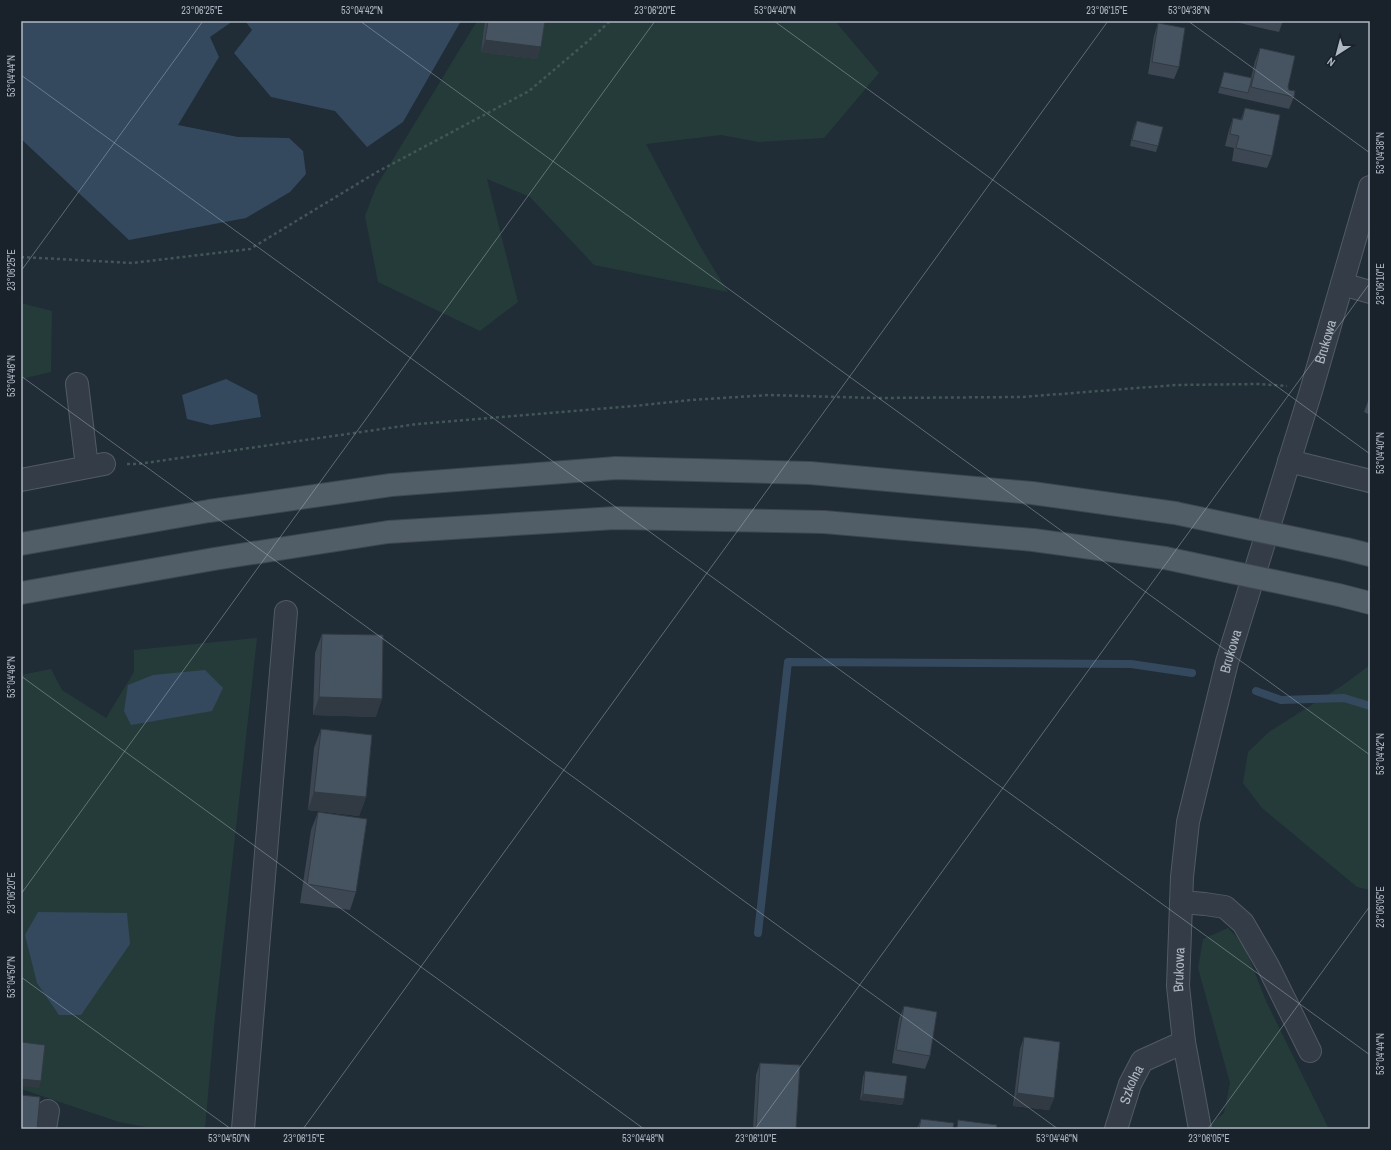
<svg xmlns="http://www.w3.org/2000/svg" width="1391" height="1150" viewBox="0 0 1391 1150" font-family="'Archivo Narrow',sans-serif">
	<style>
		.green { fill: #253b3a }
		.water { fill: #34495e }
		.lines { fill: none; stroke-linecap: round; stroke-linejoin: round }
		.stream { stroke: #34495e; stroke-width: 8 }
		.minor-casing { stroke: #515b65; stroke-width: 24 }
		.major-casing { stroke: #3d4651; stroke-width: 24 }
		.path { stroke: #425657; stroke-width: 2.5; stroke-dasharray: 3 3; stroke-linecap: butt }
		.minor { stroke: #343d47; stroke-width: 22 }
		.major { stroke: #515d67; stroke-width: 22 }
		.major-bridge-casing { stroke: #3d4651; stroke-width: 24; stroke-linecap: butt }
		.major-bridge { stroke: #515d67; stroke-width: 22 }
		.wall { fill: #3c4753 }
		.shaded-wall { fill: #313a43 }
		.building { fill: #465360; stroke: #313a43 }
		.ticks { fill: none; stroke: #aeb8c4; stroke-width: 1; stroke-opacity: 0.45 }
		.labels { text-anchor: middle; stroke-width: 4; stroke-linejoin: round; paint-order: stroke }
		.street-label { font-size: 14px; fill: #aeb8c4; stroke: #19222b }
		.neatline { fill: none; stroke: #aeb8c4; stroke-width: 1.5 }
		.ticks-label { font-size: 10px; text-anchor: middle; fill: #aeb8c4 }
	</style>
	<rect width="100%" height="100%" fill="#202c36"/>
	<!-- green -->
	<g class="green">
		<polygon points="477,21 835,21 879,73 824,138 759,142 721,135 646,144 700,246 728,292 594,265 530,197 487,179 518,302 480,331 378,282 365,216 376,187"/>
		<polygon points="21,303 52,311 51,372 21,379"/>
		<polygon points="257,638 214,1027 205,1129 157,1129 119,1122 21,1089 21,675 51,669 62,690 106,718 134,672 134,650"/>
		<polygon points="1370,665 1370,890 1357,887 1262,808 1243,783 1248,752 1269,732 1343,685"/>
		<polygon points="1228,928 1244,945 1266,1001 1329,1129 1204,1129 1224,1113 1230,1083 1198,968 1203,939"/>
	</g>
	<!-- water -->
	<g class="water">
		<polygon points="21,21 233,21 210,37 219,57 178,125 238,137 289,138 303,151 306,174 290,192 246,218 129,240 21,139"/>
		<polygon points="245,21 461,21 403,122 367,147 335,111 271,97 234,53 252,30"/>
		<polygon points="226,379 257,395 261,417 211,425 187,419 182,395"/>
		<polygon points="205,670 223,688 212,711 131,725 124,711 128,685 153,675"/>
		<polygon points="38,912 127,913 130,944 81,1015 59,1015 37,983 25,935"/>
	</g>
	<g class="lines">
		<!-- stream -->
		<g class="stream">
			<polyline points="1256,691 1281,700 1344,698 1370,706"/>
			<polyline points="758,933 788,662 1131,664 1192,673"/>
		</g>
		<!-- minor casing -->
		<g class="minor-casing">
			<g id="minor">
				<polyline points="1342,284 1370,292"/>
				<polyline points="77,384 87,467"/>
				<polyline points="1289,461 1370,481"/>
				<polyline points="21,480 104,464"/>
				<polyline points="1181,902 1205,904 1225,907 1243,923 1268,966 1310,1051"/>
				<polyline points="45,1129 48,1111"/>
				<polyline points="243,1129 286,612"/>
				<path id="s1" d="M1116 1129 1130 1084 1142 1061 1184 1042"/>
				<path id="s2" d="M1200 1129 1184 1042 1178 986 1182 877 1188 822 1227 662 1311 391 1370 187"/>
			</g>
		</g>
		<!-- major casing -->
		<g class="major-casing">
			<g id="major">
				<polyline points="21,544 209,511 391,485 616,468 810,473 1032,493 1175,513"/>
				<polyline points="1346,549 1370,555"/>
				<polyline points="21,593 214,559 388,532 615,518 824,522 1033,540 1165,558"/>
				<polyline points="1339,595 1370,603"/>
			</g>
		</g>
		<!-- path -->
		<g class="path">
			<polyline points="21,257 132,263 250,249 377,172 529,91 594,36 610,21"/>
			<polyline points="127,464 138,464 417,424 634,406 691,400 769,395 877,398 1022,397 1176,385 1259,384 1287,386"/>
		</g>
		<!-- minor -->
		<use href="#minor" class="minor"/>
		<!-- major -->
		<use href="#major" class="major"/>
		<!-- major-bridge casing -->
		<g class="major-bridge-casing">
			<g id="major-bridge">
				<polyline points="1175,513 1346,549"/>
				<polyline points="1165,558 1339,595"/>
			</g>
		</g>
		<!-- major-bridge -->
		<use href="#major-bridge" class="major-bridge"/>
	</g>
	<!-- wall -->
	<g class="wall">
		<polygon points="485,21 545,21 537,59 481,52"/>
		<polygon points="1231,21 1283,21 1279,32"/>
		<polygon points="1158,23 1179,67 1174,79 1148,74 1154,36"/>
		<polygon points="1260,48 1288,87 1289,90 1294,97 1289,109 1218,93 1224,72 1251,78 1255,61"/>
		<polygon points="1245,108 1272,156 1267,168 1232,161 1234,148 1225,146 1229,130 1233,118 1241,119"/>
		<polygon points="1137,121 1158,146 1156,152 1130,146 1134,128"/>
		<polygon points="1370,396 1370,415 1364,412"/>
		<polygon points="322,634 376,717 313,715 315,653"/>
		<polygon points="321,729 366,797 359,816 308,810 314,748"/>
		<polygon points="318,812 356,892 350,910 300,903 311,830"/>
		<polygon points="904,1006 930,1056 925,1069 892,1063 899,1019"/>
		<polygon points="1024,1037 1054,1098 1049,1110 1013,1106 1020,1049"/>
		<polygon points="760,1063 796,1129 753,1129 756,1075"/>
		<polygon points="865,1071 904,1099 902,1105 860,1100 863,1077"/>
		<polygon points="921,1119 953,1129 917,1129"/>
		<polygon points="958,1120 996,1129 956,1129"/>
	</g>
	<!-- shaded-wall -->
	<g class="shaded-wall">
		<polygon points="485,40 541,47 537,59 481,52"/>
		<polygon points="319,697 382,699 376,717 313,715"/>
		<polygon points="314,792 366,797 359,816 308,810"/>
		<polygon points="21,1079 41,1081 39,1088 21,1086"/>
		<polygon points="1017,1093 1054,1098 1049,1110 1013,1106"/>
		<polygon points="863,1094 904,1099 902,1105 860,1100"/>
	</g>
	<!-- building -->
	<g class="building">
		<polygon points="488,21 545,21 541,47 485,40"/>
		<polygon points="1158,23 1185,28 1179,67 1152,62"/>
		<polygon points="1260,48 1295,56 1288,87 1289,90 1295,91 1294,97 1251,87"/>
		<polygon points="1224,72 1252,78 1248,93 1220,87"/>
		<polygon points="1245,108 1280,115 1272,156 1236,148 1239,136 1230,134 1233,118 1242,120"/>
		<polygon points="1137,121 1163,127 1158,146 1132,140"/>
		<polygon points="322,634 383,635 382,699 319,697"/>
		<polygon points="321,729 372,735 366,797 314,792"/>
		<polygon points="318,812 367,819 356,892 307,884"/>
		<polygon points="904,1006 937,1012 930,1056 896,1050"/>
		<polygon points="1024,1037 1060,1042 1054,1098 1017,1093"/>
		<polygon points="21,1042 45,1045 41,1081 21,1079"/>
		<polygon points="760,1063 800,1065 796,1129 756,1129"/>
		<polygon points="865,1071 907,1076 904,1099 863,1094"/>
		<polygon points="21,1095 40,1097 37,1129 21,1129"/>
		<polygon points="921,1119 954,1123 953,1129 919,1129"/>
		<polygon points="958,1120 997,1125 996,1129 957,1129"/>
	</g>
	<!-- ticks -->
	<path class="ticks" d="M360 21 1370 755M774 21 1370 454M1188 21 1370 153M21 75 1370 1055M21 271 203 21M21 376 1058 1129M21 676 644 1129M21 894 655 21M21 977 231 1129M303 1129 1108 21M755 1129 1370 283M1208 1129 1370 906"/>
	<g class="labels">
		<!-- street labels -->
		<g class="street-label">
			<text dy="5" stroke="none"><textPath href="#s2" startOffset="809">Brukowa</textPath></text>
			<text dy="5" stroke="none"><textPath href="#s2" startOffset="485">Brukowa</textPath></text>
			<text dy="5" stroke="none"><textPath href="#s2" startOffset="161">Brukowa</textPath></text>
			<text dy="5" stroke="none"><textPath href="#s1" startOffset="47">Szkolna</textPath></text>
		</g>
	</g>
	<!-- border -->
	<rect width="1391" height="1150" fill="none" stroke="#19222b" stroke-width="44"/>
	<!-- north arrow -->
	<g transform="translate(1337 54) rotate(216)" stroke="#19222b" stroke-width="3" paint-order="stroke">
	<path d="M0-3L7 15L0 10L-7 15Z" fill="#aeb8c4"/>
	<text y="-6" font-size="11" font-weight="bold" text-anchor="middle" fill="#aeb8c4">N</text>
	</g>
	<rect x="22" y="22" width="1347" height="1106" class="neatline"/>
	<g class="ticks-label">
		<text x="202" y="14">23°06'25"E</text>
		<text x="362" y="14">53°04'42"N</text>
		<text x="655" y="14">23°06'20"E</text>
		<text x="775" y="14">53°04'40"N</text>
		<text x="1107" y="14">23°06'15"E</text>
		<text x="1189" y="14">53°04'38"N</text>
		<text transform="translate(11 76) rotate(-90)" y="4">53°04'44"N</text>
		<text transform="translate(1380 153) rotate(-90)" y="4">53°04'38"N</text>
		<text transform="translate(11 270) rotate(-90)" y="4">23°06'25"E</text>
		<text transform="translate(1380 284) rotate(-90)" y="4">23°06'10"E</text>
		<text transform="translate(11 376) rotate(-90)" y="4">53°04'46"N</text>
		<text transform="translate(1380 453) rotate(-90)" y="4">53°04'40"N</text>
		<text transform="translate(11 677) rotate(-90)" y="4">53°04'48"N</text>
		<text transform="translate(1380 754) rotate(-90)" y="4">53°04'42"N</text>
		<text transform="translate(11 893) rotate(-90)" y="4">23°06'20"E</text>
		<text transform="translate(1380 907) rotate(-90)" y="4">23°06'05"E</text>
		<text transform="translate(11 977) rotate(-90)" y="4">53°04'50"N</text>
		<text transform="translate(1380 1054) rotate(-90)" y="4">53°04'44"N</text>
		<text x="229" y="1142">53°04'50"N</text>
		<text x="304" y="1142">23°06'15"E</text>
		<text x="643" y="1142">53°04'48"N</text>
		<text x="756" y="1142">23°06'10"E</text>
		<text x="1057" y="1142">53°04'46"N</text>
		<text x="1209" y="1142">23°06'05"E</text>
	</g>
</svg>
